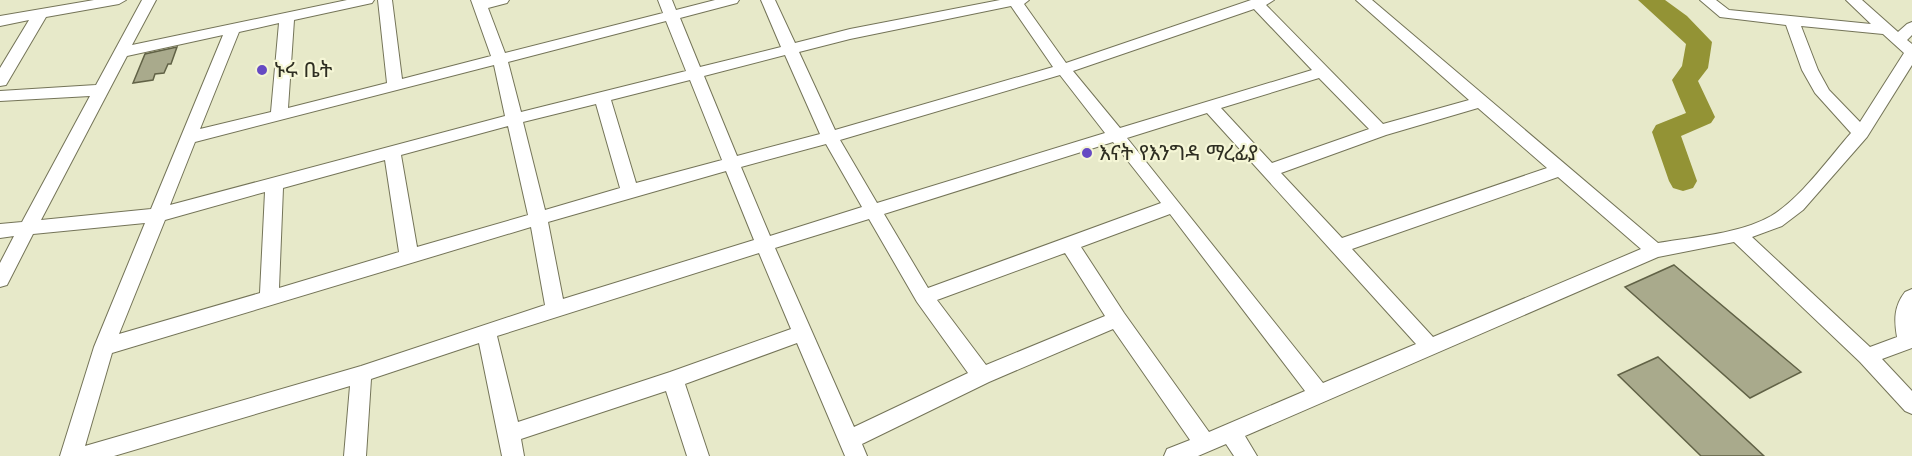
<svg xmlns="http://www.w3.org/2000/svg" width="1912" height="456" viewBox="0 0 1912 456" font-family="'PT Sans','Noto Sans Ethiopic',sans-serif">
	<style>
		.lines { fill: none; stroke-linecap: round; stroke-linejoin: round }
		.river { fill: #939335; fill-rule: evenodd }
		.building { fill: #a9aa8c; stroke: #616246; stroke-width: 1.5 }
		.minor-casing { stroke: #747458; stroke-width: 2 }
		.minor { fill: #fff; fill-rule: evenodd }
		.poi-dot { fill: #664ac3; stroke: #f5f6d6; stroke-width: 2 }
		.labels { text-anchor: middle; stroke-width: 4.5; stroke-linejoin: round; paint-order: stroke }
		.poi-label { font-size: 21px; fill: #2e2e22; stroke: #f5f6d6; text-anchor: start }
	</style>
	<rect width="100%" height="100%" fill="#e7e9c9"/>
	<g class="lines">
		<!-- river -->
		<polygon class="river" points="1638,0 1665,0 1687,16 1712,42 1708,68 1698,81 1715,117 1711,123 1681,136 1697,181 1693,188 1683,191 1673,188 1669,181 1652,132 1656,125 1686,113 1672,80 1682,66 1686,44"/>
	</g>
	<!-- building -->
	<g class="building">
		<polygon points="177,47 171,64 168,64 164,73 155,74 153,80 133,83 145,54"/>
		<polygon points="1674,265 1801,372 1750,398 1625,287"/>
		<polygon points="1658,357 1764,456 1701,456 1618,375"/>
	</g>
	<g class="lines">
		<!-- minor casing -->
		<g class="minor-casing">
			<g id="minor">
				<polygon points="94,0 126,0 119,4 46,17 6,85 0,86 0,68 29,20 0,26 0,16"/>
				<path d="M142 0H156L132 45 347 0H374L372 3 294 20 288 108 387 83 378 0H392L402 79 491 56 471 0H509L507 3 488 8 505 53 663 13 658 0H672L676 10 715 0H739L737 3 680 18 700 67 781 47 761 0H775L795 43 850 29 1000 0H1029L1024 4 1066 63 1251 0H1274L1266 5 1383 124 1469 100 1356 0H1372L1658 243C1694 237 1739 234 1771 216 1801 198 1828 159 1851 133L1815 93 1802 70 1786 25 1720 17 1700 0H1716L1729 10 1871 24 1846 0H1862L1898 32 1907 24 1912 22V35L1907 40 1912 44V65L1867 137 1803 210 1782 226 1752 237 1870 347 1897 337C1894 320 1894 306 1905 292L1912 289V348L1882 359 1912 391V414L1905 411 1860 362 1734 242 1658 257 1245 436 1257 456H1234L1226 444 1198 456H1164L1167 449 1190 440 1113 329 989 382 862 444 867 456H845L797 343 685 384 709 456H687L666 391 521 439 524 456H502L479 343 371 379 366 456H344L350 386 114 456H60L94 347 145 223 33 234 7 285 0 287V263L14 236 0 238V224L22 222 90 96 0 101V91L96 85ZM1011 6 1053 67 835 130 799 52 850 39ZM1254 9 1312 70 1120 128 1073 71ZM666 21 686 71 521 112 508 62ZM279 23 271 112 200 129 239 32ZM1801 26 1883 34 1904 53 1860 122 1829 90 1818 70ZM223 35 151 209 41 220 127 56ZM785 55 820 134 737 156 704 76ZM494 65 505 116 170 205 195 142ZM1060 75 1105 133 877 203 840 140ZM1319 78 1369 129 1272 163 1221 108ZM690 80 722 160 636 183 611 100ZM596 104 620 188 545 210 523 122ZM1478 108 1547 168 1342 238 1281 173 1386 135ZM1207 113 1416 344 1323 383 1127 138ZM508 126 528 215 417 247 401 155ZM1113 142 1161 203 928 288 884 214ZM826 144 862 207 770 236 741 167ZM385 160 399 252 279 288 283 188ZM726 171 754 240 563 299 548 222ZM1558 177 1641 249 1433 337 1352 249ZM265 192 260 293 119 334 165 220ZM1170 214 1305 391 1209 432 1124 313 1081 247ZM869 219 917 302 968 373 854 427 775 248ZM531 227 545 305 361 366 85 446 112 353ZM759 253 791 329 670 372 518 422 497 336ZM1065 253 1105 316 986 365 937 300Z"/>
			</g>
		</g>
		<!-- minor -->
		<use href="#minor" class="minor"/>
	</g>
	<!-- markers -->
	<g class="poi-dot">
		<circle cx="262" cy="70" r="6"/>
		<circle cx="1087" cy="153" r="6"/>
	</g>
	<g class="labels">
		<!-- poi labels -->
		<g class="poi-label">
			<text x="274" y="77">ኑሩ ቤት</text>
			<text x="1099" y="160">እናት የእንግዳ ማረፊያ</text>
		</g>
	</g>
</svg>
